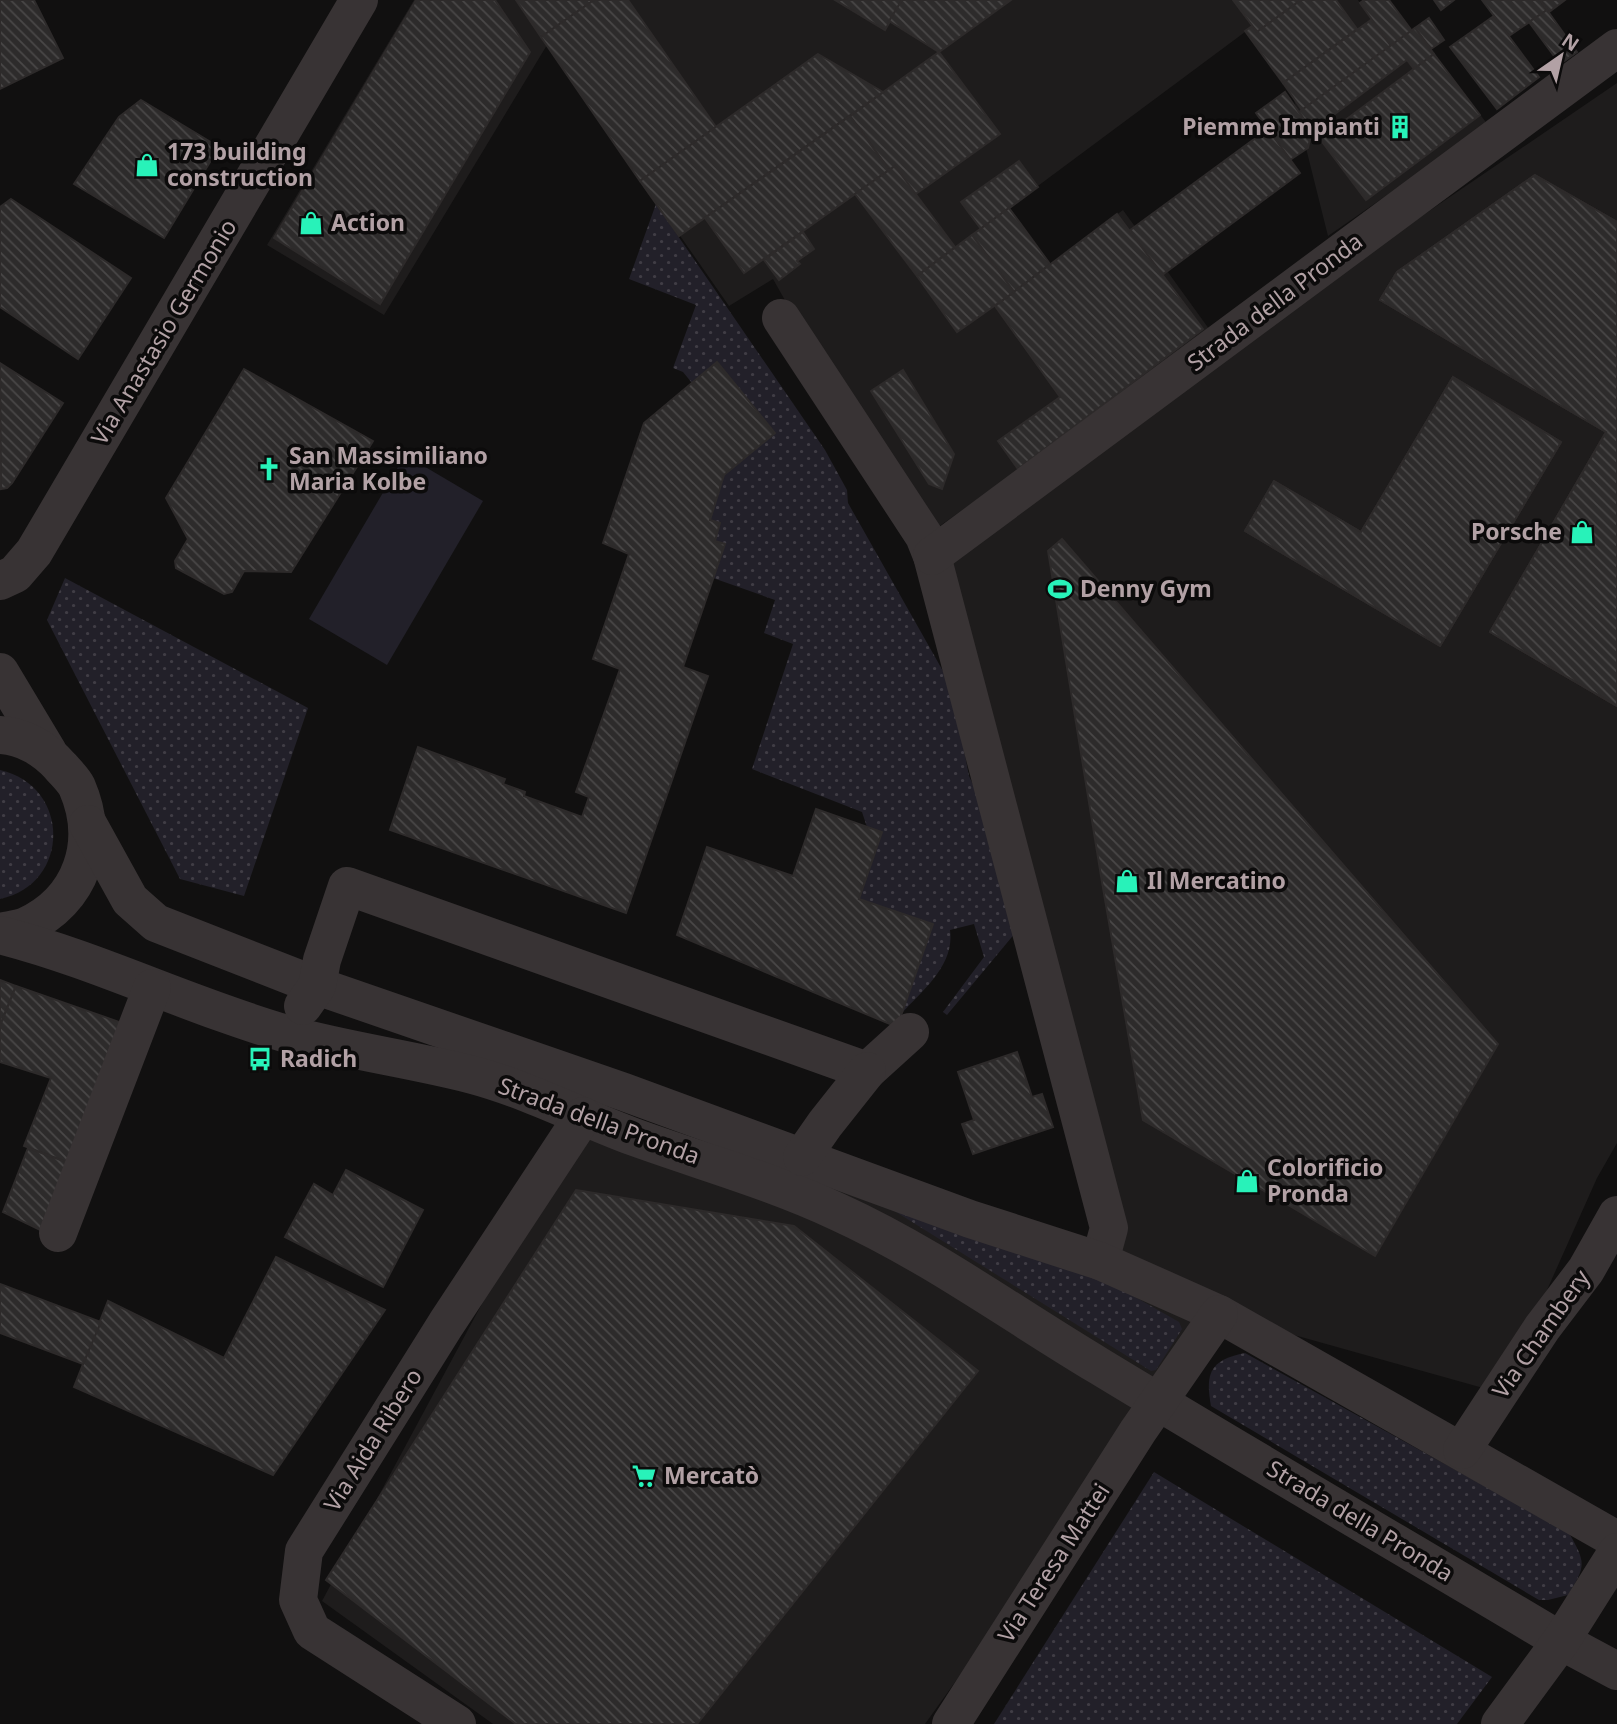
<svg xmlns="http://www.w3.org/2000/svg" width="1617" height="1724" viewBox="0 0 1617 1724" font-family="'Noto Sans',sans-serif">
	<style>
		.built { fill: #1e1c1c }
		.green { fill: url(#green-dots) }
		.pitch { fill: #222029 }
		.building { fill: url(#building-back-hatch); stroke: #2d2a2a; stroke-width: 2 }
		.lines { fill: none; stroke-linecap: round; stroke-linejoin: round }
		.minor { stroke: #383334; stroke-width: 38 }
		.labels { text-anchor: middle; stroke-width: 7; stroke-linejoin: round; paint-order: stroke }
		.poi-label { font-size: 23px; font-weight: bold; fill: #b2a1a5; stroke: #0c0b0b; text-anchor: start }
		.street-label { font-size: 23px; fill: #b2a1a5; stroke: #0c0b0b }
	</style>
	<defs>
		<pattern id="green-dots" width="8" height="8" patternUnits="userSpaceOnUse" patternTransform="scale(1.75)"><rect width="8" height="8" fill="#222029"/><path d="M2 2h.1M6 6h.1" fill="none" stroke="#403d45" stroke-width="1.8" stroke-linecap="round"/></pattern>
		<pattern id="building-back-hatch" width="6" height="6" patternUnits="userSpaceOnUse" patternTransform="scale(1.75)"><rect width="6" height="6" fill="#2d2b2b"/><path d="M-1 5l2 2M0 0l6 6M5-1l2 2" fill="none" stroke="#494747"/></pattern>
	</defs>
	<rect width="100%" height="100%" fill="#111010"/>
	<!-- built -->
	<g class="built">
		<polygon points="414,0 1358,0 1391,43 1415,28 1488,125 1328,236 1293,96 1245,32 917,276 958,332 1123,210 1212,333 920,540 773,279 729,306 547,45 384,315 267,245"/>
		<polygon points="1617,83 1617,1143 1597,1178 1501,1393 1219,1314 925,1724 493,1724 322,1601 583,1116 1099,1261 932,556 1039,477"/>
	</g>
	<!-- green -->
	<g class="green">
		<path d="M656 204 825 450 847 490 848 503 952 687 969 776 995 831 1016 932 947 1015 943 1012 984 957 974 924 950 930C955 965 923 990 902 1013L932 924 859 899 881 832 867 827 862 812 752 769 793 644 764 633 775 600 713 578 715 541 720 523 710 520 724 475 775 433 717 363 692 383 683 372 673 368 696 305 629 279Z"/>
		<polygon points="65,578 308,708 244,896 180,879 47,620"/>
		<path d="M0 770C71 786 71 884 0 899Z"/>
		<polygon points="864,1192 1100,1277 1179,1322 1182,1329 1156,1370 1151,1371"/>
		<path d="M1245 1353 1569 1533C1586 1563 1586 1566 1568 1595L1548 1600H1539L1211 1406C1205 1373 1210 1360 1245 1353Z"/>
		<polygon points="1154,1472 1492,1677 1457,1724 994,1724"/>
	</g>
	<!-- pitch -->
	<polygon class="pitch" points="405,455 483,501 387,665 309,619"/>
	<!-- building -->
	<g class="building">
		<polygon points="0,0 34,0 63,58 0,89"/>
		<polygon points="416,0 495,0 530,52 380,304 274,238"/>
		<polygon points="516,0 594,0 541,37"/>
		<polygon points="594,0 628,0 716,127 640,181 541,37"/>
		<polygon points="835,0 902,0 885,30"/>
		<polygon points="902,0 1011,0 939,52 889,21"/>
		<polygon points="1233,0 1301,0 1257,32"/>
		<polygon points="1301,0 1336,0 1357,29 1283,83 1245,31 1252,26 1257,32"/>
		<polygon points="1364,0 1389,0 1412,31 1391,46 1360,3"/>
		<polygon points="1434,0 1454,0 1441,10"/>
		<polygon points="1482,0 1540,0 1547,10 1509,36"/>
		<polygon points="1540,0 1565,0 1549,12"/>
		<polygon points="1547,10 1577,52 1560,64 1529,22"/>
		<polygon points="1494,16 1539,77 1497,109 1450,47"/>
		<polygon points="1429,18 1444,40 1431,49 1415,28"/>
		<polygon points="1371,20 1391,46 1302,110 1283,83"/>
		<polygon points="1415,28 1434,54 1414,69 1407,60 1312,131 1299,112"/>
		<polygon points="939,52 1000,134 910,198 850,116"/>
		<polygon points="818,54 883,92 679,236 640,181"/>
		<polygon points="1434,54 1480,115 1366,200 1320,139"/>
		<polygon points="1285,92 1312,131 1308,148 1290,160 1256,113"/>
		<polygon points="141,100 219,147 164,238 74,184 119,117"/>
		<polygon points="850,116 889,170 744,273 705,218"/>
		<polygon points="1268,129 1300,173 1162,275 1129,231"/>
		<polygon points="1019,161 1038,187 981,229 961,202"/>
		<polygon points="895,166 955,247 917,276 855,194"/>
		<polygon points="1535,175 1617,222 1617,706 1490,632 1606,432 1380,300 1397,272"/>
		<polygon points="1535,175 1617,222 1617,706 1490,632 1606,432 1380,300 1397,272"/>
		<polygon points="11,199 131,278 78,359 0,307 0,207"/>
		<polygon points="1009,208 1050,264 1014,292 972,235"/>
		<polygon points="1117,214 1203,329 1018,469 998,441 1060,397 995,306"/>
		<polygon points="803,232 814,249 797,261 800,264 779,280 764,260"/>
		<polygon points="972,235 1014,292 957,332 917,276"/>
		<polygon points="717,362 775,433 724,475 710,520 720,523 715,541 725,544 683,667 708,676 626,913 390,830 418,747 505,779 503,784 525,792 524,796 582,817 589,797 576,792 620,669 593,659 629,554 603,543 644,423"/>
		<polygon points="0,363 63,403 12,483 7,488 1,489"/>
		<polygon points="244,369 373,441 291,572 244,571 232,592 224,594 176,568 175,561 188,539 166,498"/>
		<polygon points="903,370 954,454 942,489 929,484 871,391"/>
		<polygon points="1453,377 1561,442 1440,646 1245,531 1274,481 1361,532"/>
		<polygon points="1453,377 1561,442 1440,646 1245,531 1274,481 1361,532"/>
		<polygon points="1062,539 1498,1044 1375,1256 1143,1120 1102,882 1048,551"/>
		<polygon points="816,809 882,832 859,899 933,924 897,1027 677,935 707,847 793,876"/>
		<polygon points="0,980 16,986 0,1026"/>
		<polygon points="16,986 125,1024 69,1163 24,1146 51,1078 0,1062 0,1026"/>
		<polygon points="1017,1052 1032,1097 1042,1094 1053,1127 973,1154 962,1124 974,1120 958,1072"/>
		<polygon points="28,1148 69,1163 40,1230 3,1212"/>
		<polygon points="346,1170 423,1210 383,1287 285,1237 314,1184 333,1195"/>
		<polygon points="576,1190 794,1226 978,1371 697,1724 516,1724 326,1580"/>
		<polygon points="276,1257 385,1310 273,1475 74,1387 108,1301 224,1358"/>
		<polygon points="0,1284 101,1322 83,1364 0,1333"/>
	</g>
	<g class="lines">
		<!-- minor -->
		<g class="minor">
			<polyline points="781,318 924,536 932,556 1109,1228 1100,1261"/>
			<polyline points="932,556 1617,48"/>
			<polyline points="0,581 15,574 34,552 359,0"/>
			<polyline points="0,672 48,752"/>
			<path d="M0 735C23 736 45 749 60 766 65 772 73 779 77 787 101 842 82 900 26 926 18 929 8 930 0 932"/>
			<polyline points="88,824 130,900 156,923 317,986 624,1092 970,1219 1100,1261 1219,1314 1617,1540"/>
			<path d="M0 935C98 960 189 1006 287 1034 348 1051 411 1059 473 1075 529 1090 580 1117 634 1137 703 1162 772 1181 838 1212 930 1254 1012 1314 1099 1366 1252 1459 1407 1549 1561 1641L1617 1671"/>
			<polyline points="303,1006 317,986 322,960 347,886 867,1071 910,1032"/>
			<polyline points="802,1157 825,1124 867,1071"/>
			<polyline points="58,1233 152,988"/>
			<polyline points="1462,1450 1542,1328 1586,1270 1617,1215"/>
			<polyline points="457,1724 312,1631 298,1600 304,1551 446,1324 583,1116"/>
			<polyline points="951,1724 1138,1431 1219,1314"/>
			<polyline points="1500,1724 1561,1641 1617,1552"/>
		</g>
	</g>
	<!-- icons -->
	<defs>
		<g id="building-bare" transform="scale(1.89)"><path d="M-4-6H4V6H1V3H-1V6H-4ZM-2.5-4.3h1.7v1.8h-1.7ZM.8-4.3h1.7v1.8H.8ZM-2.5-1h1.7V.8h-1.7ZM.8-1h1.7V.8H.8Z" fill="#28f2b9" stroke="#0c0b0b" stroke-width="2.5" paint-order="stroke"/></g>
		<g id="shop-bare" transform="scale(1.89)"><path d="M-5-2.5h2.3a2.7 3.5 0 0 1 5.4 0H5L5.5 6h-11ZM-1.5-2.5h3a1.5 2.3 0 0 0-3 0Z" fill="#28f2b9" stroke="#0c0b0b" stroke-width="2.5" paint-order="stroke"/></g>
		<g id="church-bare" transform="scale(1.89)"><path d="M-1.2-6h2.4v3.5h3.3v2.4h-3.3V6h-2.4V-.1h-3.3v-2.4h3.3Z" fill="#28f2b9" stroke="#0c0b0b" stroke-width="2.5" paint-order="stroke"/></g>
		<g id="stadium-bare" transform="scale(1.89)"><path d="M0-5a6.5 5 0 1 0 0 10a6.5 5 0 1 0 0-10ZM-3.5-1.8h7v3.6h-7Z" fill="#28f2b9" stroke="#0c0b0b" stroke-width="2.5" paint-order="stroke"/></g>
		<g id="bus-bare" transform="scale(1.89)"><path d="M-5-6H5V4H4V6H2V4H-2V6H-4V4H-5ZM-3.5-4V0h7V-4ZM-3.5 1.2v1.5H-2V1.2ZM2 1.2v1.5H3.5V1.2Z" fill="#28f2b9" stroke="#0c0b0b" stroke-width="2.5" paint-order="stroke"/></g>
		<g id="supermarket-bare" transform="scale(1.89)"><path d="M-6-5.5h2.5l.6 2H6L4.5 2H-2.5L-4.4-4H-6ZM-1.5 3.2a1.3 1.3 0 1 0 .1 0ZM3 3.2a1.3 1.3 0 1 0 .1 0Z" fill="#28f2b9" stroke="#0c0b0b" stroke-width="2.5" paint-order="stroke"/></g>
	</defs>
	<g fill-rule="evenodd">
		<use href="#building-bare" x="1400" y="127"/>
		<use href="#shop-bare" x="147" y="165"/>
		<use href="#shop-bare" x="311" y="223"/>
		<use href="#church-bare" x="269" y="469"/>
		<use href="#shop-bare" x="1582" y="532"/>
		<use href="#stadium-bare" x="1060" y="589"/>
		<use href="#shop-bare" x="1127" y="881"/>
		<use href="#bus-bare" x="260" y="1059"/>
		<use href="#shop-bare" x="1247" y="1181"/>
		<use href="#supermarket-bare" x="644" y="1476"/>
	</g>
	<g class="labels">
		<!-- poi labels -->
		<g class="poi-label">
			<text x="1380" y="135" text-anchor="end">Piemme Impianti</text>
			<text x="167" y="160">173 building<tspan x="167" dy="26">construction</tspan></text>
			<text x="331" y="231">Action</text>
			<text x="289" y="464">San Massimiliano<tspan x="289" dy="26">Maria Kolbe</tspan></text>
			<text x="1562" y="540" text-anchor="end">Porsche</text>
			<text x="1080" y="597">Denny Gym</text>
			<text x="1147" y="889">Il Mercatino</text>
			<text x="280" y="1067">Radich</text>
			<text x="1267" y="1176">Colorificio<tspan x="1267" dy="26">Pronda</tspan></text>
			<text x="664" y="1484">Mercatò</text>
		</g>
		<!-- street labels -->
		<g class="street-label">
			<text transform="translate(1275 302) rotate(-37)" y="8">Strada della Pronda</text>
			<text transform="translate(164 332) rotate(-59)" y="8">Via Anastasio Germonio</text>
			<text transform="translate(599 1121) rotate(20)" y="8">Strada della Pronda</text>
			<text transform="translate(1541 1334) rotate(-55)" y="8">Via Chambery</text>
			<text transform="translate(373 1440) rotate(-58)" y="8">Via Aida Ribero</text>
			<text transform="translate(1360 1521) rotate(31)" y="8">Strada della Pronda</text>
			<text transform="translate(1054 1563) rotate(-57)" y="8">Via Teresa Mattei</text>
		</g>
	</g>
	<!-- north arrow -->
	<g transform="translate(1561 56) rotate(34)" stroke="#0c0b0b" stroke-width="5" paint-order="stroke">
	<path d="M0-5L12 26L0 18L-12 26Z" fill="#b2a1a5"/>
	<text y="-10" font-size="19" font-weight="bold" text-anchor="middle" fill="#b2a1a5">N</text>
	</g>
</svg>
